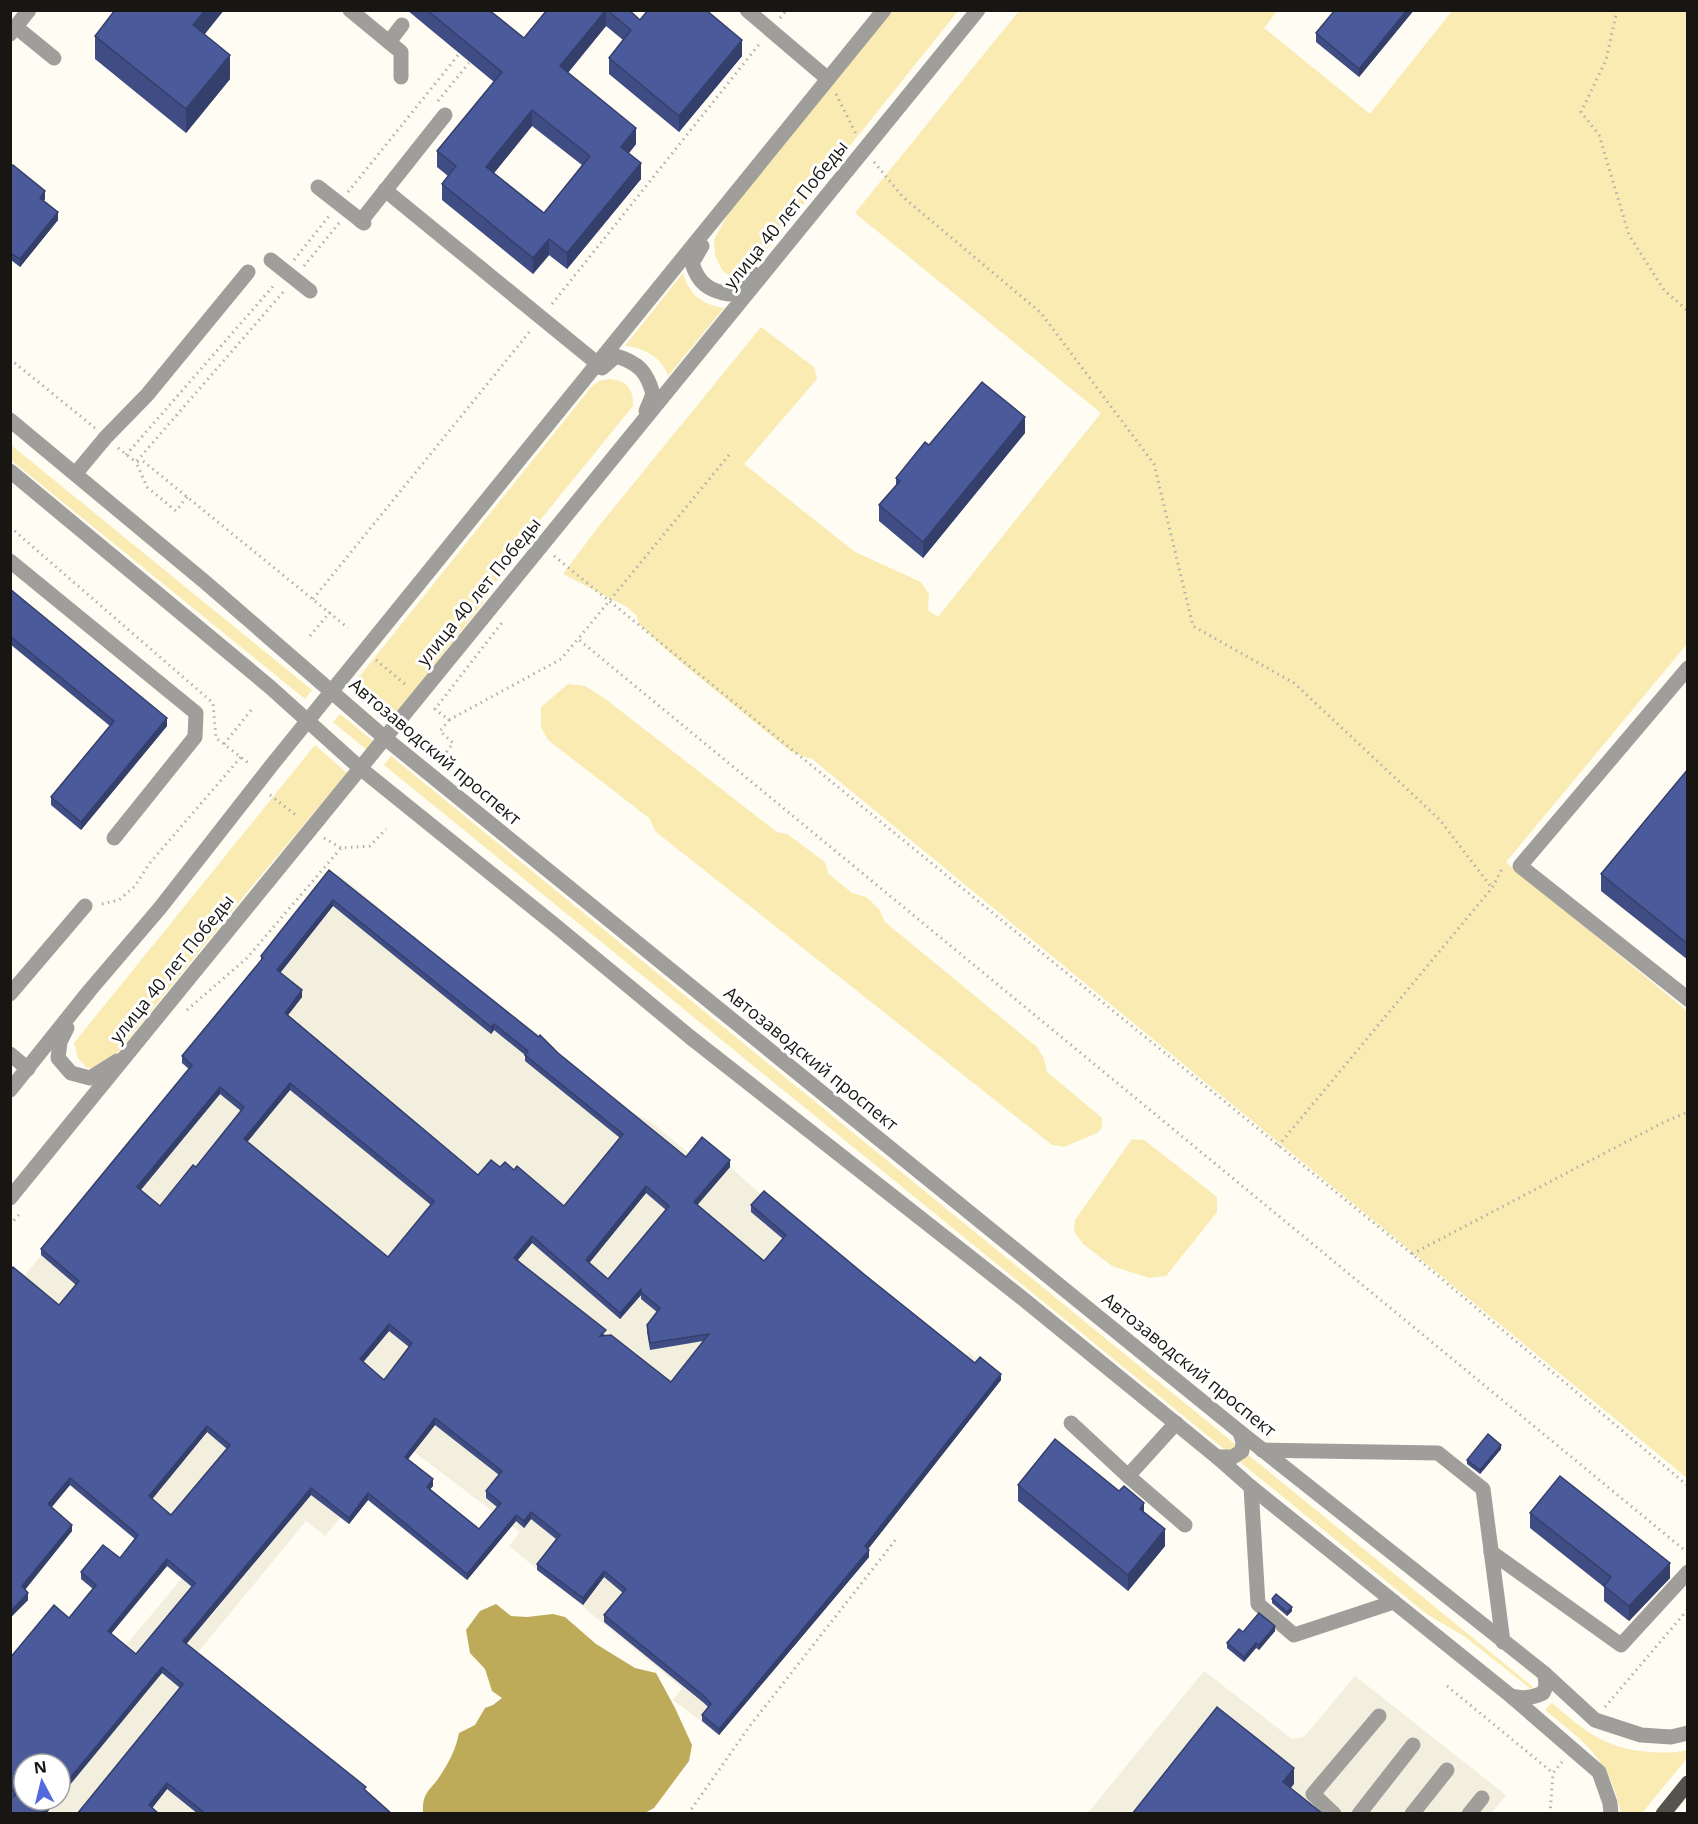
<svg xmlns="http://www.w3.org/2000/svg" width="1698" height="1824" viewBox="0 0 1698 1824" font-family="'Open Sans',sans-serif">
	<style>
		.built { fill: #f2efdf }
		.green { fill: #f9ebb1 }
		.water { fill: #beab5a }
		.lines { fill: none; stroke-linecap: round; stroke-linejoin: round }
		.path { stroke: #b2b1a9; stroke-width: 3; stroke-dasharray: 1.5 4.5; stroke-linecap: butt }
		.minor { stroke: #9f9e9b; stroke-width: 15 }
		.major { stroke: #54534d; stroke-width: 15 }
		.wall { fill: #404d84; fill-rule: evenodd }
		.shaded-wall { fill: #343f6c }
		.building { fill: #4b5a9a; stroke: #343f6c; stroke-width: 1.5; fill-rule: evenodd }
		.labels { text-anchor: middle; stroke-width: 6; stroke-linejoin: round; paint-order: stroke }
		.street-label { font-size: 18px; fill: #171613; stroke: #fff }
	</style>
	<rect width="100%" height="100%" fill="#fefcf3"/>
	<!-- built -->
	<g class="built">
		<polygon points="338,874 525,1028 549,1045 633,1113 651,1122 692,1156 730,1167 764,1197 963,1359 969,1352 1001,1380 865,1553 869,1557 719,1735 673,1700 682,1688 509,1546 520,1532 401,1442 349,1524 340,1518 325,1536 306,1521 194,1657 390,1813 11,1813 24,1800 60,1800 60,1764 139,1655 126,1645 182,1578 70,1485 11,1556 21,1280 192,1071 182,1063"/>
		<polygon points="1204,1671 1292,1739 1304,1737 1355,1676 1506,1795 1491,1814 1087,1814"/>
	</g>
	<!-- green -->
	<g class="green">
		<polygon points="892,11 958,11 752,268 733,276 727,274 722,270 715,256 714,240 740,192"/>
		<polygon points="1019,11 1277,11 1264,28 1370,114 1452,11 1687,11 1687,644 1506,862 1687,1011 1687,1478 811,758 807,758 790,751 672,655 639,624 637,616 627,607 563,574 599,526 761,327 814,367 817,379 744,464 855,552 921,582 929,594 928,610 938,617 1101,413 855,213"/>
		<path d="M683 273C689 295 703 305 724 308L668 376C663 358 643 347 625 346Z"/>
		<path d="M609 379C626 380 634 389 633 406L519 546 483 603 392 719 351 687 592 386 599 381Z"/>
		<polygon points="11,445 285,668 312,690 305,699 11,460"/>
		<polygon points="568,684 585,686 604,698 777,832 787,834 825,862 828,873 852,893 866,897 879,909 885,922 1037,1047 1044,1059 1047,1072 1102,1118 1102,1128 1097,1133 1064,1147 1052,1145 656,832 649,818 548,740 541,727 541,707"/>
		<polygon points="340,714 374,742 367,750 333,722"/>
		<polygon points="315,745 347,773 248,891 114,1057 97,1068 87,1068 78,1058 74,1043"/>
		<polygon points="391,756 1533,1687 1531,1689 1464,1636 1428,1615 384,765"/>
		<polygon points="1132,1139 1144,1140 1217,1197 1217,1212 1166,1276 1149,1278 1112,1266 1083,1244 1074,1231 1075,1220"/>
		<path d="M1552 1703C1585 1731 1605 1749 1650 1752 1664 1753 1675 1753 1687 1750V1758L1642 1813H1621C1609 1759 1587 1744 1545 1710Z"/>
	</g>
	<!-- water -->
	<path class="water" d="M496 1604 511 1616 527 1617 553 1614 565 1617 596 1644 635 1668 656 1673 675 1708 692 1745 689 1761 654 1808 643 1814 423 1813C422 1792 430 1791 440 1776 449 1762 456 1749 459 1733L475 1725 485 1708 493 1705 502 1698 492 1691 485 1669 470 1653 466 1630 480 1611Z"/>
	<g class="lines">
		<!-- path -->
		<g class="path">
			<polyline points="1617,10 1606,60 1581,112 1599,135 1629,235 1664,290 1688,311"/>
			<polyline points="780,18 787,10"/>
			<polyline points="836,94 856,134"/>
			<polyline points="438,101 469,63"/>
			<polyline points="874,162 903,197 1041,313 1154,464 1193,626 1294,683 1440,820 1492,888"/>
			<polyline points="348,192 459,54"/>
			<polyline points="294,260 329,216"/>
			<polyline points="304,266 340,222"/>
			<polyline points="552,304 761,42"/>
			<polyline points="10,359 95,428"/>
			<polyline points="118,448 136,462 143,461 348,628"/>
			<polyline points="126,455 275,284"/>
			<polyline points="729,455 578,639 1688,1553"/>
			<polyline points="187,497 176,511 147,487 136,462 285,290"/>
			<polyline points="10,527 213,703 216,738 251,765"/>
			<polyline points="554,556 1412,1254 1688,1486"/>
			<polyline points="313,599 531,330"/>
			<polyline points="310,636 330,612"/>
			<polyline points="376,660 406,685"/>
			<polyline points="449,720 561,659 578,639"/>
			<polyline points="224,744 252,709"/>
			<polyline points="443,757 453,743 440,731 449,720 435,709 504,620"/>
			<polyline points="270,795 297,816"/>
			<polyline points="324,838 341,848"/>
			<polyline points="102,904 119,900 135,886 149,864 241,757"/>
			<polyline points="187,1010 247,958 341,848 370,846 386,829"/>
			<polyline points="1278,1146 1492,888 1503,867"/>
			<polyline points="10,1225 21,1212"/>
			<polyline points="1412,1254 1664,1122 1688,1112"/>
			<polyline points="1447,1686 1553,1773"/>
			<polyline points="1605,1707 1688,1609"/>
			<polyline points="688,1814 749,1727 897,1538"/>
			<polyline points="1550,1814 1553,1773 1562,1762"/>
		</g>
		<!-- minor -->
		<g class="minor">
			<polyline points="350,10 401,52 401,77"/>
			<polyline points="747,10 828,79"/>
			<polyline points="16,27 54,58"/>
			<polyline points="10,34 29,10"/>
			<polyline points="389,42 402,25"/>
			<polyline points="318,187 364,223"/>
			<polyline points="385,190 598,364"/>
			<polyline points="361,221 445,115"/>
			<path d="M702 246 692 263C698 283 709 291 729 294L754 274"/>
			<polyline points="271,260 310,291"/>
			<path d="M602 368 616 356C639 363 647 372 653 394L646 411"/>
			<polyline points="10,420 205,582 385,738 1240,1432 1545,1674 1595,1720 1641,1735 1671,1737 1688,1733"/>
			<polyline points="10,471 270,687 360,768 556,926 690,1037 1017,1294 1217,1457 1251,1487 1511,1696 1599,1772 1610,1803 1611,1814"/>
			<polyline points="76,473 106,437 147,395 248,272"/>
			<polyline points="10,561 196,713 195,737 114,838"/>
			<polyline points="1688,668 1520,866 1688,999"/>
			<polyline points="10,994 85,906"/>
			<polyline points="67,1028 60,1042 58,1058 71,1073 90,1078 117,1061"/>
			<polyline points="10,1054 28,1069"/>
			<polyline points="10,1090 90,990 160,908 275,761 884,10"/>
			<polyline points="10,1198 978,10"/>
			<polyline points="1071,1423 1128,1476 1176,1423"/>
			<polyline points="1262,1450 1438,1453 1483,1489 1503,1642"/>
			<polyline points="1217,1457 1233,1457 1242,1451 1243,1442 1240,1432"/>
			<polyline points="1128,1476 1185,1525"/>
			<polyline points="1251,1487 1258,1604 1294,1635 1394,1602"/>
			<polyline points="1491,1552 1621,1645 1688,1572"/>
			<path d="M1511 1696C1523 1699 1531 1698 1543 1693L1546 1686 1545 1674"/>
			<polyline points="1334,1814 1313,1794 1379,1716"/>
			<polyline points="1359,1814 1413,1745"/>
			<polyline points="1412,1814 1447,1770"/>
			<polyline points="1469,1814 1482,1798"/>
		</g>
		<!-- major -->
		<polyline class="major" points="1663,1814 1688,1783"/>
	</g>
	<!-- wall -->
	<g class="wall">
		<polygon points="115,10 224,10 204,34 230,79 186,133 95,59 95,36"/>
		<path d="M407 10H489L524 38 547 10H629L640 20 742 56 679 132 609 74V58L623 40 606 26 568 73 636 144 629 153 641 179 567 269 549 255 533 274 442 200V184L448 176 437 167V151L494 82ZM532 126 582 165 544 213 494 173Z"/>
		<polygon points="1335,10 1414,10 1359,77 1316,42 1316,33"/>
		<polygon points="10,168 45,199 44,201 58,220 20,267 11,260"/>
		<polygon points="1025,433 923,558 879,521 879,505 896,485 896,478 929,445"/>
		<polygon points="10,589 167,726 81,830 51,805 51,797 110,726 10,644"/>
		<polygon points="1688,769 1688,960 1601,891 1601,874"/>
		<path d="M329 870 686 1157 730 1167 697 1205 764 1261 783 1239 751 1212V1205L865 1275 975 1363 1001 1380 868 1549 869 1557 719 1735 702 1721V1715L708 1707 704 1703 604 1622V1615L623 1593 604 1577 583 1605 537 1570V1564L556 1539 531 1519 524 1528 516 1521 467 1580 368 1500 349 1524 311 1495 186 1644 366 1791 392 1814H198L167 1789 152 1808 77 1814 180 1688 162 1673 24 1800 13 1797 10 1795V1658L69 1618 93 1589 81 1579V1572L120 1558 135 1539 70 1485 52 1507 72 1531 25 1590 28 1600 10 1618V1271L59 1305 76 1285 41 1255V1249L189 1069 182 1063V1056L261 961V956ZM333 906 491 1034 494 1030 525 1055V1061L620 1138 564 1206 514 1170 500 1167 478 1175 288 1015 302 997 280 973ZM290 1090 431 1205 388 1257 247 1142ZM220 1094 241 1111 196 1167 160 1206 141 1190ZM646 1193 666 1210 608 1279 589 1263ZM532 1243 620 1319 641 1295V1299L657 1312 647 1325V1332L650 1350 703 1341 671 1382 606 1336 518 1260ZM389 1331 409 1347 384 1380 363 1362ZM435 1425 499 1475 486 1491V1498L497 1507 479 1529 430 1489 433 1486 408 1459ZM207 1432 227 1449 171 1515 152 1499ZM167 1566 192 1587 136 1654 111 1634Z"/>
		<polygon points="1501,1449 1480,1474 1467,1464 1467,1460"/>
		<polygon points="1018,1485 1144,1512 1165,1546 1128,1591 1018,1501"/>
		<polygon points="1530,1513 1670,1578 1629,1621 1604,1601 1604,1587 1530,1528"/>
		<polygon points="1272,1599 1292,1611 1287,1616 1272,1603"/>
		<polygon points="1275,1631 1259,1650 1256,1648 1244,1662 1227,1648 1227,1643 1243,1632"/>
	</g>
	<!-- shaded-wall -->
	<g class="shaded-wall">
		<polygon points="205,10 224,10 193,49 193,25"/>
		<polygon points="606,10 606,26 560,82 560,66"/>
		<polygon points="1407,10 1414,10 1359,77 1359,69"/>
		<polygon points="742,40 742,56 679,132 679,116"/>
		<polygon points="230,55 230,79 186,133 186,109"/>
		<polygon points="532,110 532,126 486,183 486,167"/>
		<polygon points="636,128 636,144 621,163 621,147"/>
		<polygon points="641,163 641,179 567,269 567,253"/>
		<polygon points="45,191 45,199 40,206 40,198"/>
		<polygon points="58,212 58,220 20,267 20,259"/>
		<polygon points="549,239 549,255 533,274 533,258"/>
		<polygon points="1025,417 1025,433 923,558 923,542"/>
		<polygon points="167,718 167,726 81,830 81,822"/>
		<polygon points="333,900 333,906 277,977 277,970"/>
		<polygon points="302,990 302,997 285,1019 285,1013"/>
		<polygon points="494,1024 494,1030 491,1034 491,1027"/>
		<polygon points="290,1083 290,1090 244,1146 244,1139"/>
		<polygon points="220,1087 220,1094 137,1194 137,1187"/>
		<polygon points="730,1160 730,1167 694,1209 694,1202"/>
		<polygon points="646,1186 646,1193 586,1267 586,1260"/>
		<polygon points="532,1236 532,1243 514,1264 514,1258"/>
		<polygon points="641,1289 641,1295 620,1319 620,1313"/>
		<polygon points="389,1324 389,1331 360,1366 360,1359"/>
		<polygon points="1001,1374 1001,1380 865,1553 865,1546"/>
		<polygon points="435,1418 435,1425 405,1463 405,1457"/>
		<polygon points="207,1426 207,1432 149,1503 149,1496"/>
		<polygon points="1501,1445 1501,1449 1480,1474 1480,1470"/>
		<polygon points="70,1478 70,1485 48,1511 48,1504"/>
		<polygon points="433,1479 433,1486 427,1493 427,1487"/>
		<polygon points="311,1488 311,1495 183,1648 183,1641"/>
		<polygon points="368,1493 368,1500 349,1524 349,1518"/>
		<polygon points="1144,1503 1144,1519 1140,1509"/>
		<polygon points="531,1512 531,1519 524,1528 524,1521"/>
		<polygon points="516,1515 516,1521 467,1580 467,1574"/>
		<polygon points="72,1525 72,1531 22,1593 22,1586"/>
		<polygon points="1165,1529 1165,1546 1128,1591 1128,1575"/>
		<polygon points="869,1550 869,1557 719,1735 719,1729"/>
		<polygon points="167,1559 167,1566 108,1637 108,1631"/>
		<polygon points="1670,1563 1670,1578 1629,1621 1629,1606"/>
		<polygon points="604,1571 604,1577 583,1605 583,1598"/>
		<polygon points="28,1593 28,1600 10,1618 10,1612"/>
		<polygon points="1292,1607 1292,1611 1287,1616 1287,1612"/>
		<polygon points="1275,1626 1275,1631 1259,1650 1259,1645"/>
		<polygon points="1256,1643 1256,1648 1244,1662 1244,1657"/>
		<polygon points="162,1667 162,1673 60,1797 60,1790"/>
		<polygon points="1294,1768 1294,1784 1283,1798 1283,1782"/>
		<polygon points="167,1783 167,1789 149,1812 149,1805"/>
		<polygon points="52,1800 57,1800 46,1814 41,1814"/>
	</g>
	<!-- building -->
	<g class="building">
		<polygon points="115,10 205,10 193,25 230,55 186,109 95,36"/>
		<path d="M427 10H489L524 38 547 10H606L560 66 636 128 621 147 641 163 567 253 549 239 533 258 442 184 456 166 437 151 502 72ZM532 110 590 156 544 213 486 167Z"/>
		<polygon points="607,10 629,10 640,20 648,10 706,10 742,40 679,116 609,58 631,30"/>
		<polygon points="1335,10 1407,10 1359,69 1316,33"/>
		<polygon points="13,165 45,191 40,198 58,212 20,259 10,253 10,168"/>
		<polygon points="982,382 1025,417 923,542 879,505 900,481 896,478 925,442 929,445"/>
		<polygon points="10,589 167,718 81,822 51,797 114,721 10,636"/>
		<polygon points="1688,769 1688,944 1601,874"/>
		<path d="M329 870 539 1037 540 1035 558 1053 686 1157 702 1137 730 1160 694 1202 764 1261 786 1235 751 1205 764 1191 865 1275 975 1363 980 1357 1001 1374 865 1546 869 1550 719 1729 702 1715 711 1704 704 1696 604 1615 626 1589 604 1571 583 1598 537 1564 560 1535 531 1512 524 1521 516 1515 467 1574 368 1493 349 1518 311 1488 183 1641 366 1787 364 1789 392 1814H206L167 1783 149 1805 159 1814H77L183 1684 162 1667 60 1790V1764H24V1800H52L41 1814H10V1800L17 1793 10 1788V1658L54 1605 69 1618 96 1585 81 1572 103 1545 120 1558 138 1535 70 1478 48 1504 72 1525 22 1586 28 1593 10 1612V1271L13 1267 59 1305 79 1281 41 1249 192 1065 182 1056 263 958 261 956ZM333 900 491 1027 494 1024 528 1051 525 1055 623 1134 564 1206 517 1166 514 1170 505 1162 500 1167 491 1160 478 1175 285 1013 302 990 277 970ZM290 1083 434 1201 388 1257 244 1139ZM220 1087 244 1107 196 1167 193 1165 160 1206 137 1187ZM646 1186 669 1206 608 1279 586 1260ZM532 1236 620 1313 641 1289V1292L660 1308 647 1325 650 1343 709 1334 671 1382 611 1335 600 1336 606 1330 514 1258ZM389 1324 412 1343 384 1380 360 1359ZM435 1418 502 1471 486 1491 501 1503 479 1529 427 1487 433 1479 405 1457ZM207 1426 230 1445 171 1515 149 1496ZM167 1559 195 1583 136 1654 108 1631Z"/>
		<polygon points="1488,1434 1501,1445 1480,1470 1467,1460"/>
		<polygon points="1055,1439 1119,1491 1124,1486 1144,1503 1140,1509 1165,1529 1128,1575 1018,1485"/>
		<polygon points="1560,1476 1670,1563 1629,1606 1604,1586 1611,1577 1530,1513"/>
		<polygon points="1276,1594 1292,1607 1287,1612 1272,1599"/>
		<polygon points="1259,1613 1275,1626 1259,1645 1256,1643 1244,1657 1227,1643 1239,1629 1243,1632"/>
		<polygon points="1217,1707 1294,1768 1283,1782 1323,1814 1132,1814"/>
	</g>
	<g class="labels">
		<!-- street labels -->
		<g class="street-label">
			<text transform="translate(786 215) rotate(-51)" y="6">улица 40 лет Победы</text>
			<text transform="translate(479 592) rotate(-51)" y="6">улица 40 лет Победы</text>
			<text transform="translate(435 752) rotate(40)" y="6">Автозаводский проспект</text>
			<text transform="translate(172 969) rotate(-51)" y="6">улица 40 лет Победы</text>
			<text transform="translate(811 1059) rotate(39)" y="6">Автозаводский проспект</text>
			<text transform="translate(1189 1365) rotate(39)" y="6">Автозаводский проспект</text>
		</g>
	</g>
	<!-- border -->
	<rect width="1698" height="1824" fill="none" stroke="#171613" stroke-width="24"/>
	<!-- north arrow -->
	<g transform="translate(42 1782) rotate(353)"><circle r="28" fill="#ffffff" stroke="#a2a2a1" stroke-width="1.5"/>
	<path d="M0-4.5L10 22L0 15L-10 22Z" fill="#5368de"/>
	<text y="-9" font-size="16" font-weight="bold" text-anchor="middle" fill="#171613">N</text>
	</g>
</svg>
